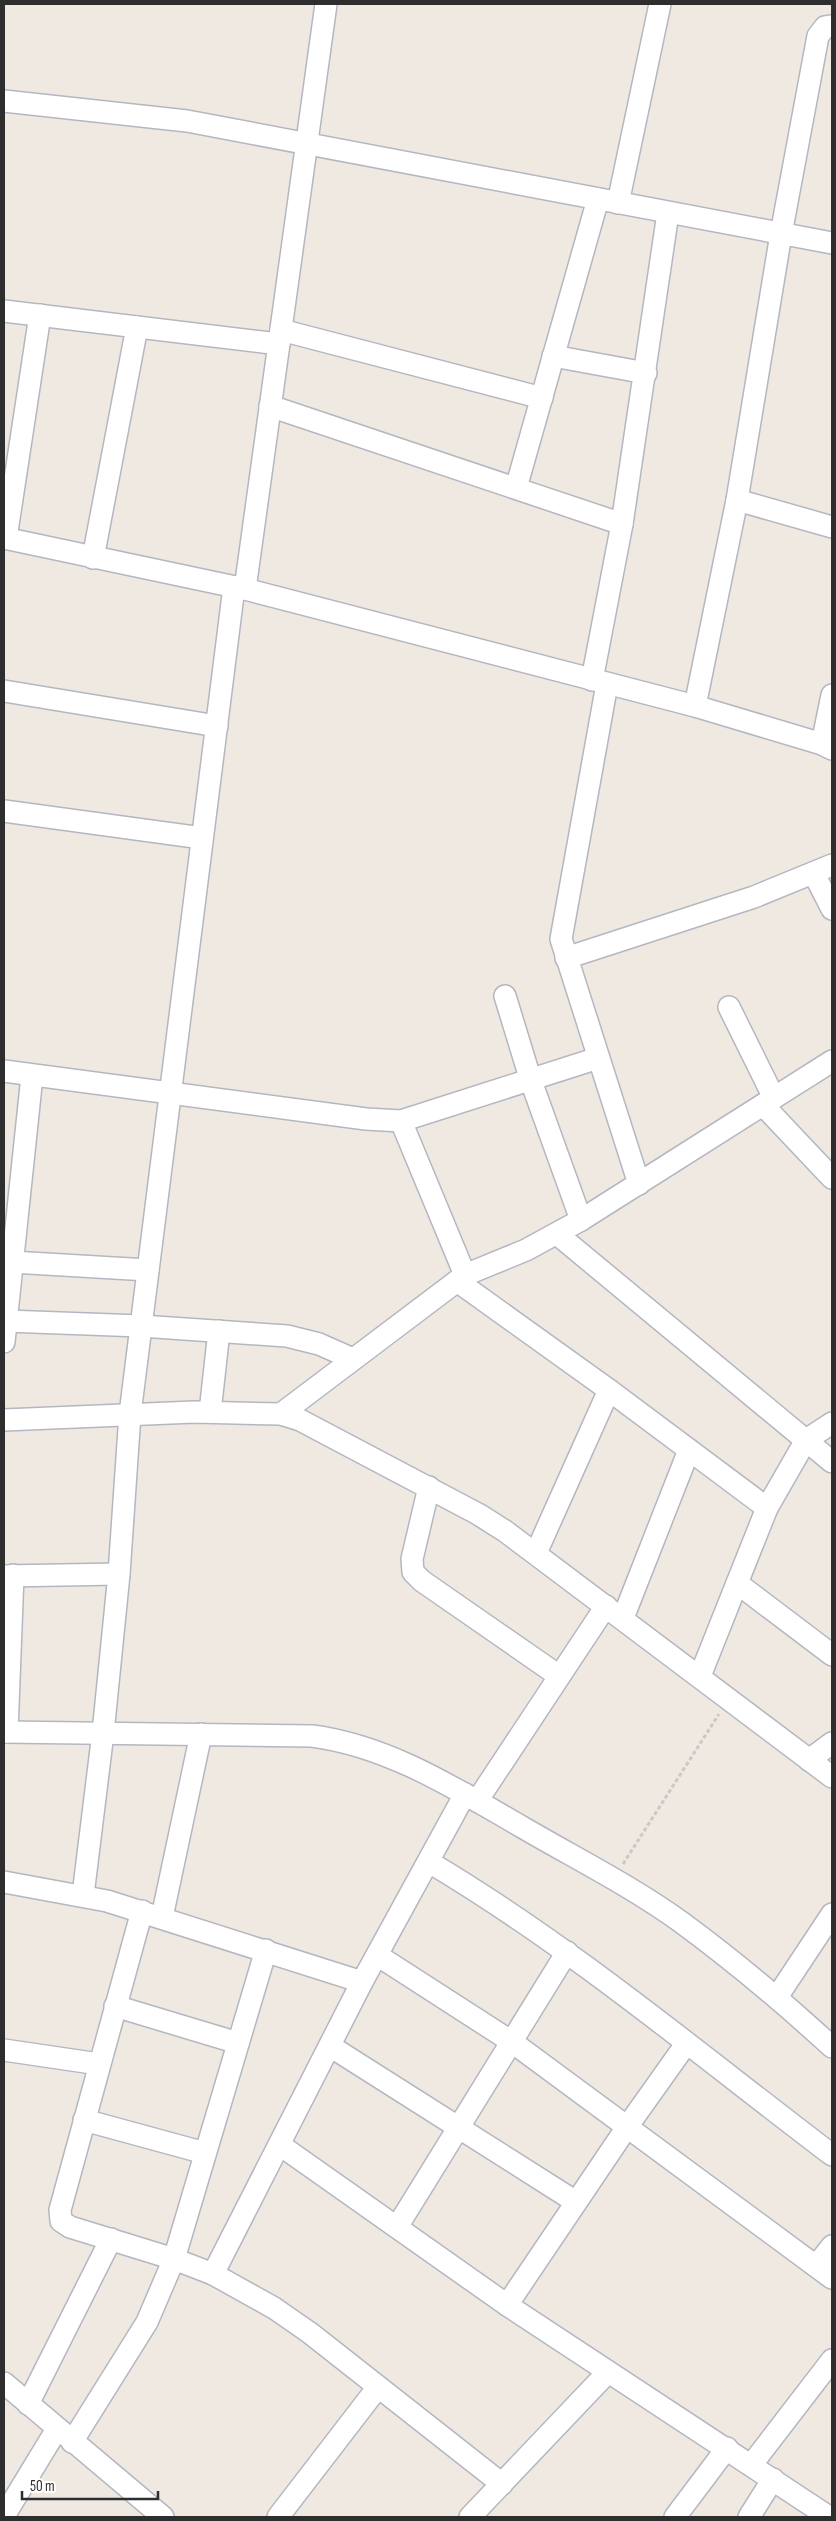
<svg xmlns="http://www.w3.org/2000/svg" width="836" height="2521" viewBox="0 0 836 2521" font-family="'Sofia Sans Condensed',sans-serif">
	<style>
		.lines { fill: none; stroke-linecap: round; stroke-linejoin: round }
		.minor-casing { stroke: #b4b7c1; stroke-width: 24 }
		.path { stroke: #c9c9c9; stroke-width: 3; stroke-dasharray: 4 2.5; stroke-linecap: butt }
		.minor { stroke: #fff; stroke-width: 21 }
	</style>
	<rect width="100%" height="100%" fill="#efe9e1"/>
	<g class="lines">
		<!-- minor casing -->
		<g class="minor-casing">
			<g id="minor">
				<polyline points="4,101 187,121 832,243"/>
				<polyline points="618,203 660,4"/>
				<polyline points="4,311 279,344"/>
				<polyline points="281,330 542,398"/>
				<polyline points="553,356 646,373"/>
				<polyline points="270,406 622,524"/>
				<polyline points="516,488 598,199"/>
				<polyline points="737,500 832,527"/>
				<polyline points="4,538 245,589 695,706 822,744 832,749"/>
				<polyline points="6,538 40,315"/>
				<polyline points="93,558 137,327"/>
				<polyline points="245,589 326,4"/>
				<polyline points="592,680 622,524 668,213"/>
				<polyline points="607,684 561,939 639,1184"/>
				<polyline points="4,691 217,726"/>
				<polyline points="695,706 737,500 781,234 818,36 825,27 832,26"/>
				<polyline points="822,744 832,695"/>
				<polyline points="4,811 202,838"/>
				<polyline points="814,874 832,909"/>
				<polyline points="566,958 754,897 832,865"/>
				<polyline points="505,996 531,1081 581,1220"/>
				<polyline points="729,1007 774,1098"/>
				<polyline points="4,1071 366,1119 401,1121 598,1058"/>
				<polyline points="763,1105 832,1178"/>
				<polyline points="401,1121 465,1275"/>
				<polyline points="557,1234 832,1462"/>
				<polyline points="12,1262 148,1270"/>
				<polyline points="457,1281 609,1390 767,1508"/>
				<polyline points="6,1321 141,1326 287,1336 319,1344 353,1359"/>
				<polyline points="4,1342 32,1076"/>
				<polyline points="210,1412 219,1331"/>
				<polyline points="281,1414 465,1275 526,1250 581,1220 832,1061"/>
				<polyline points="4,1420 194,1412 281,1414 300,1420 478,1514 505,1531 832,1777"/>
				<polyline points="429,1487 412,1559 413,1572 422,1581 559,1676"/>
				<polyline points="536,1553 609,1390"/>
				<polyline points="4,1576 119,1574"/>
				<polyline points="737,1583 832,1655"/>
				<polyline points="623,1618 689,1450"/>
				<polyline points="700,1676 767,1508 806,1440 832,1423"/>
				<path d="M4 1732 312 1736C389 1746 456 1789 522 1827 575 1858 631 1886 681 1922 734 1961 784 2003 832 2047"/>
				<polyline points="7,1732 13,1575"/>
				<polyline points="809,1760 832,1743"/>
				<polyline points="477,1801 606,1606"/>
				<path d="M429 1862C572 1947 700 2055 832 2155"/>
				<polyline points="4,1882 107,1901 362,1982"/>
				<polyline points="83,1895 103,1733 119,1574 130,1414 234,587"/>
				<polyline points="142,1911 60,2210 61,2221 70,2227 174,2259 213,2274 274,2308 310,2333 502,2484"/>
				<polyline points="162,1917 201,1734"/>
				<polyline points="377,1955 512,2042 832,2278"/>
				<polyline points="777,1997 832,1914"/>
				<polyline points="115,2006 238,2043"/>
				<polyline points="330,2046 576,2202"/>
				<polyline points="4,2050 99,2064"/>
				<polyline points="84,2120 205,2153"/>
				<polyline points="280,2145 507,2305 829,2517"/>
				<polyline points="397,2227 567,1952"/>
				<polyline points="816,2266 832,2246"/>
				<polyline points="213,2274 362,1982 465,1794"/>
				<polyline points="507,2305 627,2127 686,2044"/>
				<polyline points="4,2383 163,2517"/>
				<polyline points="28,2404 111,2239"/>
				<polyline points="72,2442 147,2322 174,2259 266,1950"/>
				<polyline points="752,2464 832,2360"/>
				<polyline points="4,2516 57,2429"/>
				<polyline points="278,2517 378,2387"/>
				<polyline points="470,2517 607,2373"/>
				<polyline points="675,2517 727,2448"/>
				<polyline points="749,2517 773,2479"/>
			</g>
		</g>
		<!-- path -->
		<polyline class="path" points="623,1864 719,1714"/>
		<!-- minor -->
		<use href="#minor" class="minor"/>
	</g>
	<!-- border -->
	<rect width="836" height="2521" fill="none" stroke="#2e2e2e" stroke-width="10"/>
	<!-- scale -->
	<path d="M22 2491v8h136v-8" fill="none" stroke="#2e2e2e" stroke-width="2.5"/>
	<text x="30" y="2491" font-size="15" fill="#2e2e2e" stroke="#ffffff" stroke-width="4" paint-order="stroke">50 m</text>
</svg>
